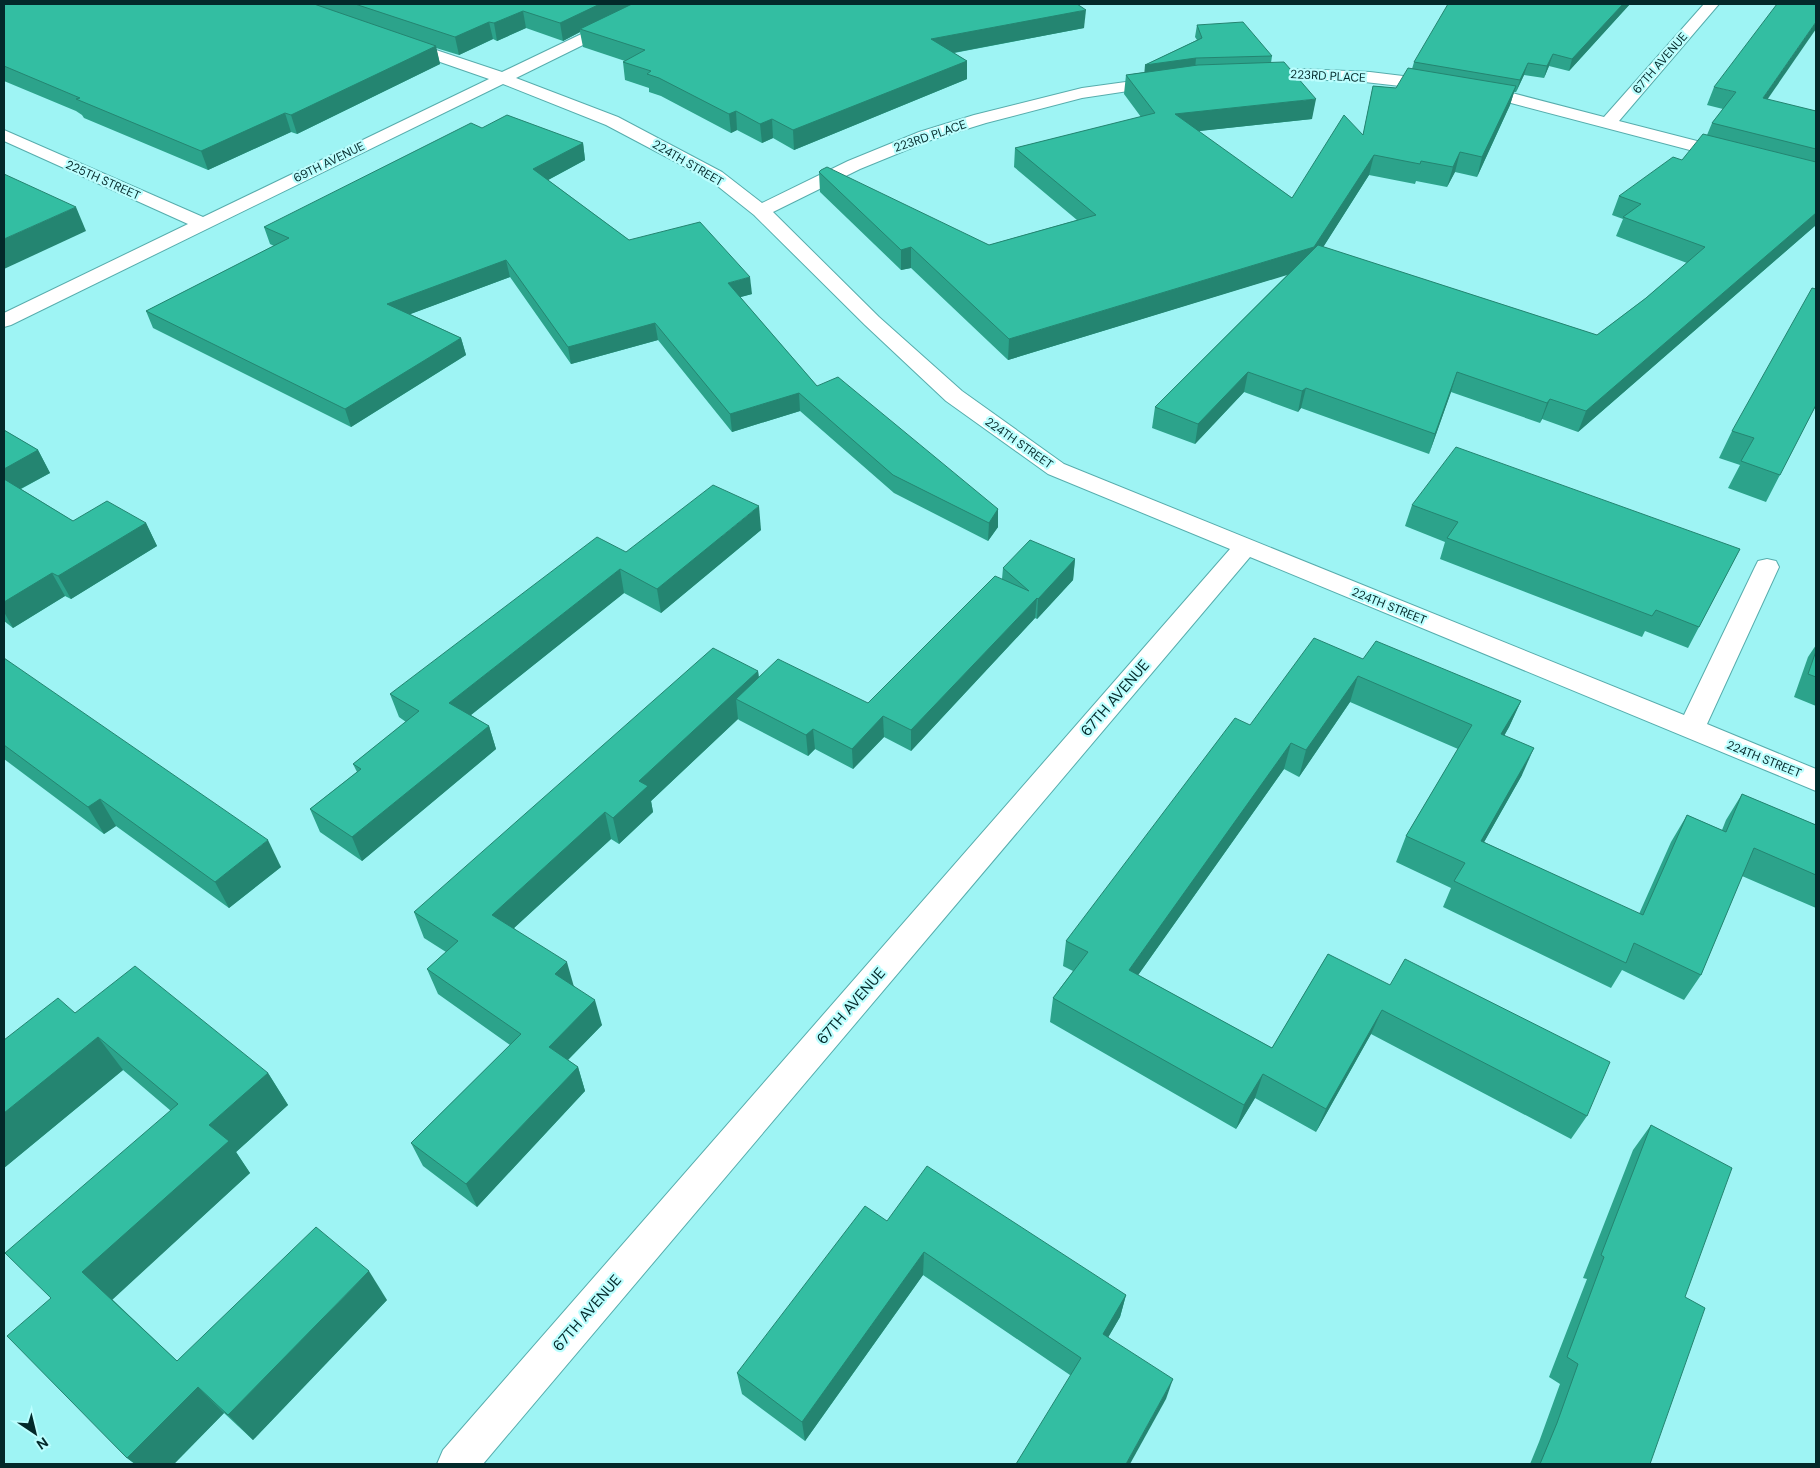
<svg xmlns="http://www.w3.org/2000/svg" width="1820" height="1468" viewBox="0 0 1820 1468" font-family="'DM Sans',sans-serif">
	<style>
		.lines { fill: none; stroke-linecap: round; stroke-linejoin: round }
		.minor-casing { stroke: #57adad; stroke-width: 2 }
		.minor { fill: #fff; fill-rule: evenodd }
		.wall { fill: #2ca38b }
		.shaded-wall { fill: #248571 }
		.building { fill: #33bea2; stroke: #248571 }
		.labels { text-anchor: middle; stroke-width: 4.5; stroke-linejoin: round; paint-order: stroke }
		.far-street-label { font-size: 12px; fill: #03292a; stroke: #bbfefe }
		.street-label { font-size: 15px; fill: #03292a; stroke: #bbfefe }
	</style>
	<rect width="100%" height="100%" fill="#9ef4f4"/>
	<g class="lines">
		<!-- minor casing -->
		<g class="minor-casing">
			<g id="minor">
				<polygon points="644,4 662,4 660,7 516,78 618,117 722,172 762,203 848,161 919,132 974,115 1082,88 1162,77 1168,79 1170,82 1168,85 1082,98 986,123 931,140 860,169 773,212 879,317 962,391 1064,464 1684,715 1755,567 1758,561 1767,559 1776,561 1779,567 1707,724 1816,769 1816,791 1250,557 483,1464 437,1464 443,1450 1230,549 1048,474 946,401 865,325 754,215 710,180 606,125 503,84 11,325 4,327 4,313 188,224 4,141 4,130 203,217 489,79 397,47 395,44 397,41 409,41 502,72"/>
				<polygon points="1704,4 1719,4 1619,121 1736,151 1739,155 1736,159 1730,160 1724,159 1511,103 1470,95 1468,92 1470,89 1476,87 1512,93 1604,117"/>
				<polygon points="1301,69 1370,72 1436,80 1442,82 1444,85 1442,88 1436,90 1347,80 1257,80 1251,78 1249,75 1251,72 1257,70"/>
			</g>
		</g>
		<!-- minor -->
		<use href="#minor" class="minor"/>
	</g>
	<!-- wall -->
	<g class="wall">
		<polygon points="4,4 1077,4 1084,28 954,53 967,61 967,79 794,150 773,138 762,143 737,130 731,133 661,96 649,92 649,88 625,80 623,62 625,61 583,47 580,32 563,41 526,28 497,41 493,39 459,55 436,48 440,64 297,134 291,132 208,170 84,118 82,115 76,111 4,81"/>
		<polygon points="1630,4 1569,71 1549,66 1544,78 1524,75 1516,92 1514,92 1510,105 1477,177 1455,172 1447,187 1416,181 1415,184 1369,175 1323,247 1597,335 1646,298 1687,263 1616,236 1623,219 1612,215 1619,196 1682,160 1707,135 1712,123 1723,109 1707,105 1714,87 1816,111 1816,225 1578,432 1542,419 1540,423 1451,392 1429,454 1301,408 1298,412 1244,392 1195,444 1152,428 1155,407 1288,274 1008,360 911,268 901,270 820,192 819,172 989,245 1077,220 1014,167 1015,148 1141,117 1124,94 1126,75 1145,72 1145,65 1197,40 1195,37 1197,25 1272,56 1271,63 1312,119 1198,131 1292,198 1363,135 1373,86 1396,88 1412,69 1414,62"/>
		<polygon points="482,128 583,143 585,160 548,180 629,240 752,294 740,297 817,386 998,509 998,527 988,541 894,493 800,411 732,432 658,340 571,364 510,277 410,314 461,338 466,355 351,427 153,328 146,311 274,246 270,244 264,227"/>
		<polygon points="1816,405 1766,502 1728,488 1740,465 1719,458 1732,431"/>
		<polygon points="4,430 38,450 50,473 21,489 73,521 146,523 157,546 71,599 65,596 13,628 4,621"/>
		<polygon points="1412,505 1740,549 1688,648 1645,631 1642,637 1440,559 1445,542 1405,526"/>
		<polygon points="761,530 661,613 624,593 471,715 489,726 496,749 362,861 320,832 310,809 357,772 353,764 406,722 399,717 390,694 626,552"/>
		<polygon points="1075,559 1073,580 1037,619 1035,618 911,751 884,737 853,769 815,749 808,756 739,720 738,719 651,801 653,812 619,844 611,839 514,928 574,986 602,1025 568,1060 578,1067 585,1091 477,1207 423,1166 411,1143 510,1045 438,994 427,969 446,952 424,938 414,912 758,671 759,678 868,703 1002,579 1003,568"/>
		<polygon points="1816,645 1816,706 1794,697 1808,657"/>
		<polygon points="4,658 281,867 229,908 116,826 104,834 4,759"/>
		<polygon points="1363,659 1521,701 1509,727 1504,736 1522,775 1484,842 1639,914 1671,842 1687,815 1722,830 1726,820 1742,794 1816,825 1816,908 1742,876 1701,975 1684,1000 1622,970 1611,988 1443,907 1451,888 1396,862 1406,836 1458,749 1350,702 1299,777 1284,769 1138,975 1272,1048 1328,954 1587,1116 1571,1139 1371,1034 1316,1132 1255,1098 1236,1129 1050,1022 1053,998 1073,971 1063,966 1066,941 1250,725"/>
		<polygon points="75,1013 268,1073 288,1105 236,1152 250,1173 112,1299 177,1361 387,1300 253,1440 224,1413 174,1464 135,1464 127,1458 51,1298 171,1111 123,1070 4,1168 4,1040"/>
		<polygon points="1651,1125 1685,1297 1650,1464 1530,1464 1539,1442 1560,1384 1549,1377 1587,1279 1583,1278 1633,1150"/>
		<polygon points="887,1221 1126,1295 1120,1317 1108,1337 1166,1399 1070,1375 923,1275 805,1441 742,1394 737,1373"/>
	</g>
	<!-- shaded-wall -->
	<g class="shaded-wall">
		<polygon points="600,4 640,4 580,29 580,32 563,41 560,23"/>
		<polygon points="1623,4 1630,4 1569,71 1572,59"/>
		<polygon points="1086,10 1084,28 931,57 931,39"/>
		<polygon points="523,11 526,28 497,41 494,23"/>
		<polygon points="489,22 493,39 459,55 455,37"/>
		<polygon points="1816,22 1816,29 1756,116 1763,98"/>
		<polygon points="436,46 440,64 297,134 291,115"/>
		<polygon points="1553,54 1549,66 1544,78 1547,66"/>
		<polygon points="1196,58 1195,70 1144,77 1145,65"/>
		<polygon points="967,61 967,79 794,150 793,130"/>
		<polygon points="1528,63 1524,75 1516,92 1520,80"/>
		<polygon points="1516,86 1510,105 1477,177 1482,157"/>
		<polygon points="1316,99 1312,119 1172,134 1175,114"/>
		<polygon points="736,111 737,130 731,133 729,114"/>
		<polygon points="285,113 291,132 208,170 201,151"/>
		<polygon points="772,119 773,138 762,143 760,124"/>
		<polygon points="583,143 585,160 537,186 533,169"/>
		<polygon points="1460,152 1455,172 1447,187 1453,167"/>
		<polygon points="1374,155 1369,175 1310,268 1008,360 1009,339 1314,247"/>
		<polygon points="76,207 86,231 4,269 4,239"/>
		<polygon points="1816,213 1816,225 1578,432 1586,411"/>
		<polygon points="911,247 911,268 901,270 901,250"/>
		<polygon points="506,260 510,277 392,321 387,304"/>
		<polygon points="750,277 752,294 730,300 728,283"/>
		<polygon points="655,323 658,340 571,364 568,347"/>
		<polygon points="461,338 466,355 351,427 345,409"/>
		<polygon points="1248,372 1244,392 1195,444 1198,424"/>
		<polygon points="1457,372 1451,392 1429,454 1435,434"/>
		<polygon points="1306,388 1301,408 1298,412 1302,391"/>
		<polygon points="799,393 800,411 732,432 730,414"/>
		<polygon points="1550,399 1542,419 1540,423 1547,403"/>
		<polygon points="38,450 50,473 7,496 4,490 4,469"/>
		<polygon points="759,506 761,530 661,613 657,589"/>
		<polygon points="998,509 998,527 988,541 989,523"/>
		<polygon points="146,523 157,546 71,599 58,576"/>
		<polygon points="1075,559 1073,580 1037,619 1038,599"/>
		<polygon points="620,569 624,593 457,726 449,703"/>
		<polygon points="52,573 65,596 13,628 4,612 4,602"/>
		<polygon points="1037,598 1035,618 911,751 911,730"/>
		<polygon points="758,671 761,698 736,699 738,719 651,801 653,812 619,844 613,818 639,781"/>
		<polygon points="1358,676 1350,702 1299,777 1306,750"/>
		<polygon points="1521,701 1509,727 1490,760 1501,734"/>
		<polygon points="883,716 884,737 853,769 852,749"/>
		<polygon points="489,726 496,749 362,861 352,837"/>
		<polygon points="813,729 815,749 808,756 806,735"/>
		<polygon points="1291,743 1284,769 1124,995 1129,970"/>
		<polygon points="1534,748 1522,775 1470,867 1481,841"/>
		<polygon points="100,799 116,826 104,834 88,807"/>
		<polygon points="605,812 611,839 501,940 492,915"/>
		<polygon points="268,840 281,867 229,908 215,882"/>
		<polygon points="567,962 574,987 555,974"/>
		<polygon points="595,1000 602,1025 557,1071 549,1047"/>
		<polygon points="1382,1010 1371,1034 1316,1132 1326,1109"/>
		<polygon points="98,1037 123,1070 4,1168 4,1113"/>
		<polygon points="578,1067 585,1091 477,1207 466,1184"/>
		<polygon points="268,1073 288,1105 236,1152 250,1173 111,1301 82,1272 209,1125"/>
		<polygon points="1263,1074 1255,1098 1236,1129 1244,1105"/>
		<polygon points="924,1252 923,1275 805,1441 802,1422"/>
		<polygon points="369,1271 387,1300 253,1440 228,1415"/>
		<polygon points="1126,1295 1120,1317 1098,1355 1103,1334"/>
		<polygon points="1173,1379 1166,1399 1130,1464 1126,1464"/>
		<polygon points="198,1387 224,1413 174,1464 135,1464 127,1458"/>
	</g>
	<!-- building -->
	<g class="building">
		<polygon points="4,4 314,4 436,46 291,115 285,113 201,151 76,99 80,98 4,66"/>
		<polygon points="355,4 600,4 560,23 523,11 494,23 489,22 455,37"/>
		<polygon points="632,4 1077,4 1086,10 931,39 967,61 793,130 772,119 760,124 736,111 729,114 659,78 647,74 651,71 623,62 645,50 580,29"/>
		<polygon points="1448,4 1623,4 1572,59 1553,54 1547,66 1528,63 1520,80 1414,62"/>
		<polygon points="1777,4 1816,4 1816,22 1763,98 1816,111 1816,149 1712,123 1736,92 1714,87"/>
		<polygon points="1243,22 1272,56 1196,58 1145,65 1202,38 1197,25"/>
		<polygon points="1284,62 1316,99 1175,114 1292,198 1344,115 1363,135 1373,86 1396,88 1408,68 1516,86 1482,157 1460,152 1453,167 1421,161 1420,164 1374,155 1314,247 1009,339 911,247 901,250 819,172 821,170 827,167 989,245 1096,215 1015,148 1155,113 1126,75 1198,65"/>
		<polygon points="507,115 583,143 533,169 629,240 700,222 750,277 728,283 817,386 838,377 998,509 989,523 893,475 799,393 730,414 655,323 568,347 506,260 387,304 461,338 345,409 146,311 289,238 264,227 471,123 482,128"/>
		<polygon points="1703,134 1816,162 1816,213 1586,411 1550,399 1547,403 1457,372 1435,434 1306,388 1302,391 1248,372 1198,424 1155,407 1318,245 1597,335 1646,298 1705,247 1623,217 1641,204 1619,196 1673,157 1682,160"/>
		<polygon points="4,174 76,207 4,239"/>
		<polygon points="1812,288 1816,289 1816,405 1780,475 1741,461 1754,438 1732,431"/>
		<polygon points="4,430 38,450 4,469"/>
		<polygon points="1456,447 1740,549 1699,627 1656,610 1652,616 1447,538 1458,522 1412,505"/>
		<polygon points="4,479 73,521 107,501 146,523 58,576 52,573 4,602"/>
		<polygon points="713,485 759,506 657,589 620,569 449,703 489,726 352,837 310,809 361,769 353,764 419,711 390,694 597,537 626,552"/>
		<polygon points="1030,540 1075,559 1038,599 1037,598 911,730 883,716 852,749 813,729 806,735 736,699 778,659 868,703 995,576 1029,591 1003,568"/>
		<polygon points="1314,638 1363,659 1376,641 1521,701 1501,734 1534,748 1481,841 1643,915 1687,815 1726,832 1742,794 1816,825 1816,875 1754,848 1701,975 1634,943 1626,963 1454,881 1465,863 1406,836 1472,725 1358,676 1306,750 1291,743 1129,970 1272,1048 1328,954 1390,985 1405,959 1610,1062 1587,1116 1382,1010 1326,1109 1263,1074 1244,1105 1053,998 1088,952 1066,941 1235,718 1250,725"/>
		<polygon points="713,648 758,671 639,781 648,786 613,818 605,812 492,915 567,962 555,974 595,1000 549,1047 578,1067 466,1184 411,1143 521,1034 427,969 458,941 414,912"/>
		<polygon points="1816,651 1816,677 1808,674"/>
		<polygon points="4,658 268,840 215,882 100,799 88,807 4,745"/>
		<polygon points="135,966 268,1073 209,1125 229,1141 82,1272 177,1361 316,1227 369,1271 228,1415 198,1387 127,1458 7,1336 51,1298 5,1253 178,1104 98,1037 4,1113 4,1040 58,998 75,1013"/>
		<polygon points="1651,1125 1732,1168 1685,1297 1705,1308 1650,1464 1540,1464 1557,1423 1578,1364 1567,1357 1604,1257 1601,1255"/>
		<polygon points="927,1166 1126,1295 1103,1334 1173,1379 1126,1464 1016,1464 1081,1358 924,1252 802,1422 737,1373 865,1206 887,1221"/>
	</g>
	<g class="labels">
		<!-- far-street labels -->
		<g class="far-street-label">
			<text transform="translate(1660 63) rotate(-49)" y="4">67TH AVENUE</text>
			<text transform="translate(1328 76) rotate(3)" y="4">223RD PLACE</text>
			<text transform="translate(930 136) rotate(-19)" y="4">223RD PLACE</text>
			<text transform="translate(329 162) rotate(-26)" y="4">69TH AVENUE</text>
			<text transform="translate(688 163) rotate(30)" y="4">224TH STREET</text>
			<text transform="translate(103 180) rotate(24)" y="4">225TH STREET</text>
			<text transform="translate(1019 443) rotate(35)" y="4">224TH STREET</text>
			<text transform="translate(1389 606) rotate(22)" y="4">224TH STREET</text>
			<text transform="translate(1764 759) rotate(22)" y="4">224TH STREET</text>
		</g>
		<!-- street labels -->
		<g class="street-label">
			<text transform="translate(1115 698) rotate(-49)" y="5">67TH AVENUE</text>
			<text transform="translate(851 1006) rotate(-49)" y="5">67TH AVENUE</text>
			<text transform="translate(587 1313) rotate(-49)" y="5">67TH AVENUE</text>
		</g>
	</g>
	<!-- border -->
	<rect width="1820" height="1468" fill="none" stroke="#03292a" stroke-width="10"/>
	<!-- north arrow -->
	<g transform="translate(35 1433) rotate(145)" stroke="#bbfefe" stroke-width="4" paint-order="stroke">
	<path d="M0-4L9 19L0 12L-9 19Z" fill="#03292a"/>
	<text y="-8" font-size="14" font-weight="bold" text-anchor="middle" fill="#03292a">N</text>
	</g>
</svg>
